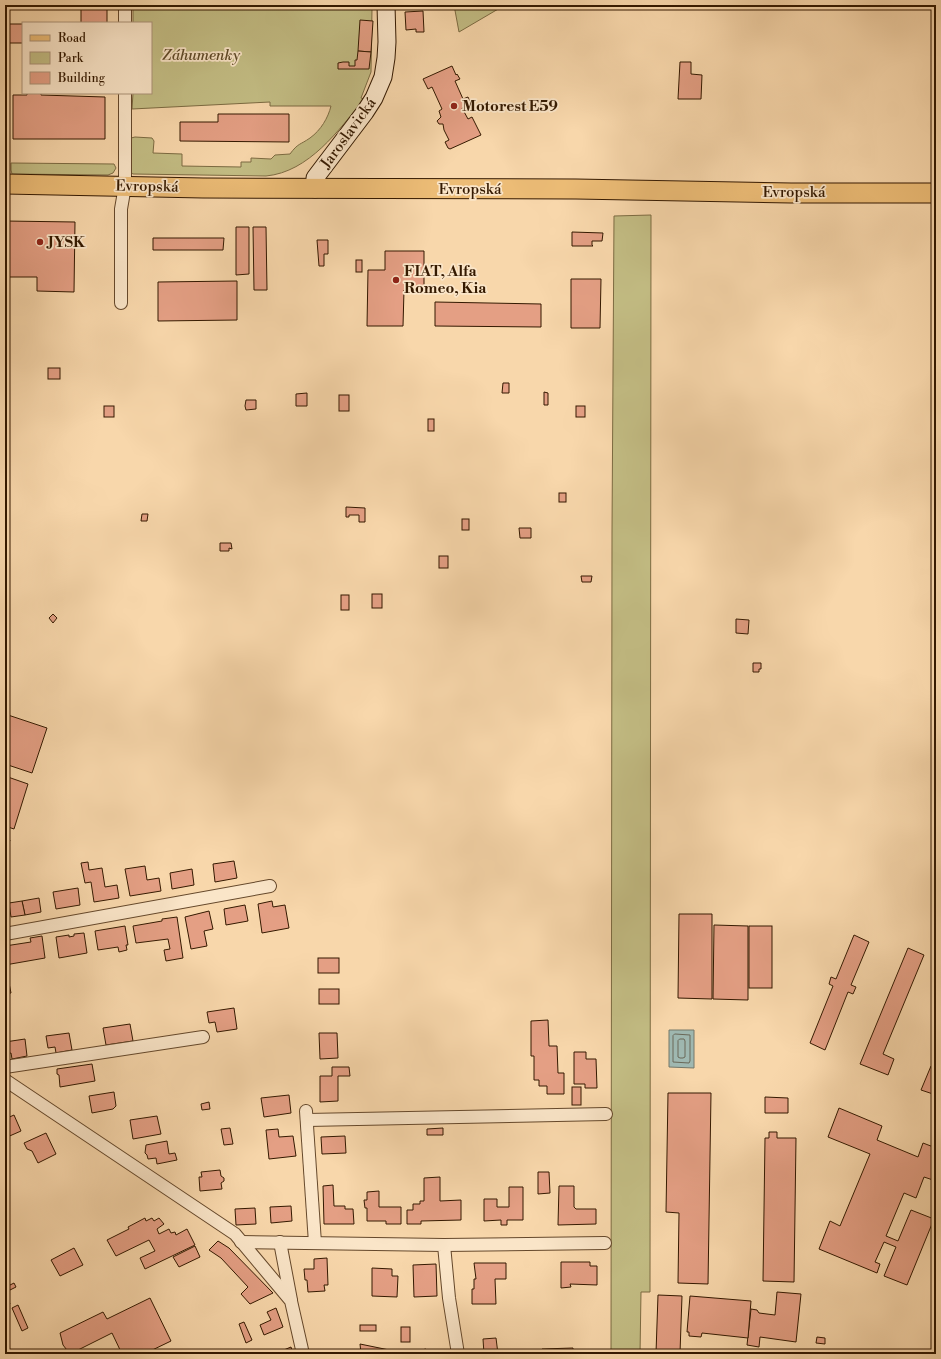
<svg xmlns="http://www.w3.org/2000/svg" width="941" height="1359" viewBox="0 0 941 1359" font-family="'Libre Bodoni',serif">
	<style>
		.green { fill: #c3bd84; stroke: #7c6b42 }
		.water { fill: #9fb8b1; stroke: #74786a }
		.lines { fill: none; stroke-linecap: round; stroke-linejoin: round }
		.shore { stroke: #6a6858; stroke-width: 1 }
		.building { fill: #e49f84; stroke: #341900 }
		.street-casing { stroke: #65482b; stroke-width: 14 }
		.secondary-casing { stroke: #341900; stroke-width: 19 }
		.primary-casing { stroke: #341900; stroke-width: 21 }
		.street { stroke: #fae5c8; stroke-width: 12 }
		.secondary { stroke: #fae5c8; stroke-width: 17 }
		.primary { stroke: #ecbc76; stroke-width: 19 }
		.poi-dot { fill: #8f2418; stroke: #fae5c8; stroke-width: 1.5 }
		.labels { text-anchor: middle; stroke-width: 3.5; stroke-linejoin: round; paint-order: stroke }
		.park-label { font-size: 15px; font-style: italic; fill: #5f4a28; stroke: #fae5c8 }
		.poi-label { font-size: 15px; font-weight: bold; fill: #341900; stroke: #fae5c8; text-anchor: start }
		.street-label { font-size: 15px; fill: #341900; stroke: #fae5c8 }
	</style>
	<rect width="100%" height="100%" fill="#f8d7ab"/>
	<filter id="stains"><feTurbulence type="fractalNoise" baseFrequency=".005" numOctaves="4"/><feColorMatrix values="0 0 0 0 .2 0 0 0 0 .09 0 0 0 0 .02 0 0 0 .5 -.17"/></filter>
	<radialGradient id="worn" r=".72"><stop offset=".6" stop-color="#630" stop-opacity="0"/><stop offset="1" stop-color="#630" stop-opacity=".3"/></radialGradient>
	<!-- green -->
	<g class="green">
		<path d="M133 5H371L372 9 371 72 361 98 364 99C339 130 309 172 266 176L133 174 130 172 131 138 135 137 152 138 154 141 153 153 182 154V166L241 167V162H251V158L271 159 275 155 290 154C298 143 300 145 310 138 321 130 328 118 331 106H270V102L132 109 133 93H151V23H133Z"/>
		<polygon points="454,5 505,5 459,32"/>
		<polygon points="11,163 114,164 116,168 113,173 108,175 12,174 11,170"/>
		<polygon points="651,215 650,1292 641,1292 640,1354 611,1354 612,533 614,216"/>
	</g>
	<!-- water -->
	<polygon class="water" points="669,1030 694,1030 694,1068 669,1067"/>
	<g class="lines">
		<!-- shore -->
		<g class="shore">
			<polygon points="675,1034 690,1035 690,1061 689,1063 673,1062 673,1036"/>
			<polygon points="680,1039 684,1039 685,1041 685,1057 683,1058 680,1058 678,1057 678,1041"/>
		</g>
	</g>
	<!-- building -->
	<g class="building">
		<rect x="81" y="5" width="26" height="18"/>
		<polygon points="423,11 424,32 416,32 416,29 406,30 405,12"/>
		<polygon points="360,20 373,21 371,52 358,51"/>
		<rect x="5" y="24" width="18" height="19"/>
		<polygon points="358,51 371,52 369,69 338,69 338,63 343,62 349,62 349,66 355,66 355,60 357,60"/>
		<polygon points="680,62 691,62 691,74 702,75 701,99 678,99"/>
		<polygon points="452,66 456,75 457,74 460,79 455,81 463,99 468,97 471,104 462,108 468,119 472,117 481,135 450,149 448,148 445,142 449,140 444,130 443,124 439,124 437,121 441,117 439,111 442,109 432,87 428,89 423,79"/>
		<polygon points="27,93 41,93 41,95 105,97 105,139 13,139 13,95 27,95"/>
		<polygon points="218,114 289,114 289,142 180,141 180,122 218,122"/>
		<polygon points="5,221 75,222 74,292 37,291 37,277 5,277"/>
		<polygon points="236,227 249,227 249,274 236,275"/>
		<polygon points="253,227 266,227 267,290 254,290"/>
		<polygon points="572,232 603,233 602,241 592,241 592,245 593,246 572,246"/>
		<polygon points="153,238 224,238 223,250 153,250"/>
		<polygon points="317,240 328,240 328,254 324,254 324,266 319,266"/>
		<polygon points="385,251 424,251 424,290 404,290 403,326 367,326 368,270 385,270"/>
		<rect x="356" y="260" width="6" height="12"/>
		<polygon points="571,279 601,279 600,328 571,328"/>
		<polygon points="237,281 237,320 158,321 158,282"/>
		<polygon points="435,302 541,304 541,327 435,326"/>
		<rect x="48" y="368" width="12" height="11"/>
		<polygon points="503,383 509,383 509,393 502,393"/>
		<polygon points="544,392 548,393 548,405 544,405"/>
		<polygon points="307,393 307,406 296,406 296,394"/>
		<rect x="339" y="395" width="10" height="16"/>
		<polygon points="246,400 256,400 256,409 246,410 245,406"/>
		<rect x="104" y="406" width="10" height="11"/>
		<rect x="576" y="406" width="9" height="11"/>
		<rect x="428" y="419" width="6" height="12"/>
		<rect x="559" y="493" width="7" height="9"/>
		<polygon points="346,507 365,508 365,522 359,522 359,515 349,515 349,517 346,517"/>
		<polygon points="142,514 148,514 147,521 141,521"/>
		<rect x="462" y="519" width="7" height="11"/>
		<polygon points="519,528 531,528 531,538 520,538"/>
		<polygon points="220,543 231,543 232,549 229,548 229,551 220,551"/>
		<rect x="439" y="556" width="9" height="12"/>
		<polygon points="581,576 592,576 591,582 582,582"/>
		<rect x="372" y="594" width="10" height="14"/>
		<rect x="341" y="595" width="8" height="15"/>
		<polygon points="53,614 57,618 53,623 49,618"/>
		<polygon points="736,619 749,620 748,634 736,633"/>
		<polygon points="753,663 761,663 761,669 759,669 759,672 753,672"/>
		<polygon points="5,714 47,728 32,773 5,764"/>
		<polygon points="5,776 28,784 14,829 5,826"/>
		<polygon points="5,838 10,840 5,856"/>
		<polygon points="234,861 237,878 215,882 213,864"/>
		<polygon points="88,862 89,870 102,868 105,887 117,885 119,898 94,902 91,882 85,883 81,863"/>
		<polygon points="145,866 147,880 159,878 161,891 130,896 125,869"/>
		<polygon points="192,869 194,885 172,889 170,873"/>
		<polygon points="78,888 80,905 56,909 53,892"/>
		<polygon points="39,898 41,912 25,915 22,901"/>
		<polygon points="22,901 25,915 11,917 9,903"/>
		<polygon points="272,901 273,907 285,905 289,928 262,933 258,904"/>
		<polygon points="245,905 248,921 226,925 224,909"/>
		<polygon points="209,911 213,929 204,931 207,946 191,949 185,917"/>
		<polygon points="679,914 712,914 712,999 678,998"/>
		<polygon points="177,917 183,958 166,961 164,950 170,949 168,939 136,943 133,926 162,921 162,919"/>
		<polygon points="714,925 748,926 748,1000 713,999"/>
		<polygon points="125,926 128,945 126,945 127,950 119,952 118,947 98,950 95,931"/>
		<rect x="749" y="926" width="23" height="62"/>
		<polygon points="84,933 87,953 59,958 56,937 69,935 69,937 74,936 74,934"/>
		<polygon points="854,935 869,942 851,985 856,987 853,994 848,992 825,1050 810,1043 833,986 829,984 831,977 836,979"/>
		<polygon points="42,936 45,958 5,965 5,946 31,942 30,938"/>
		<polygon points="908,948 924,955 883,1054 894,1059 888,1075 860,1064"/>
		<rect x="318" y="958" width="21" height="15"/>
		<polygon points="5,973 7,973 11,993 5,994"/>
		<rect x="319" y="989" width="20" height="15"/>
		<polygon points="234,1008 237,1029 217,1032 215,1022 209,1023 207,1012"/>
		<polygon points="548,1020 549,1046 557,1046 558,1073 564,1073 564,1094 547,1094 547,1086 539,1086 539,1080 534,1080 534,1056 531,1056 531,1021"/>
		<polygon points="130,1024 133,1041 106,1045 103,1028"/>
		<polygon points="69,1033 72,1050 56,1053 55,1047 48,1048 46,1036"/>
		<polygon points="319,1033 337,1033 338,1058 320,1059"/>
		<polygon points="25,1039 27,1056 12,1059 11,1053 5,1054 5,1042"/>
		<polygon points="574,1052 586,1052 586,1059 596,1059 597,1088 585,1088 585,1084 574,1084"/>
		<polygon points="92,1064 95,1081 60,1087 59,1075 57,1074 57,1069"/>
		<polygon points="931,1066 936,1069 936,1095 921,1090"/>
		<polygon points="332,1067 349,1067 350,1076 338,1076 338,1101 320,1102 320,1076 332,1076"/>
		<rect x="572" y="1087" width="9" height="18"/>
		<polygon points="114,1092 116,1106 113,1109 92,1113 89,1096"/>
		<polygon points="668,1093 711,1093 708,1284 678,1283 679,1213 666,1212"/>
		<polygon points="289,1095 291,1113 264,1117 261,1098"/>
		<polygon points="765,1097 788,1098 788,1113 765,1113"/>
		<polygon points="209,1102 210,1109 202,1110 201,1104"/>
		<polygon points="839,1108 882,1126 877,1140 918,1157 923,1143 936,1148 936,1181 924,1177 916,1198 904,1193 886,1236 898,1241 911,1210 934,1219 907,1285 884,1276 896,1247 884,1242 875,1262 880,1264 877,1273 819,1249 830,1221 840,1226 870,1154 828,1137"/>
		<polygon points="14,1115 21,1131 5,1138 5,1119"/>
		<polygon points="157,1116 161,1134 133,1139 130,1120"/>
		<polygon points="230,1128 233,1144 224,1145 221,1129"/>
		<polygon points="443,1128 443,1135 427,1135 427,1129"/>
		<polygon points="278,1129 279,1137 293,1136 296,1156 269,1159 266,1130"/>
		<polygon points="769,1132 777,1132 777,1138 796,1138 794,1282 763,1281 765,1138 769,1138"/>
		<polygon points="46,1133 56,1154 38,1163 32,1151 27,1149 24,1143"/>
		<polygon points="345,1136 346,1153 322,1154 321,1137"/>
		<polygon points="167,1141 169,1154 175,1153 177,1160 157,1164 156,1158 148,1159 147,1155 145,1153 146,1145"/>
		<polygon points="220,1170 221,1176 224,1178 224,1181 221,1183 222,1189 200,1191 199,1177 202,1177 201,1172"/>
		<polygon points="538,1172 549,1172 550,1193 538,1194"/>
		<polygon points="440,1177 440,1201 461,1200 461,1220 421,1221 421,1224 407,1224 407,1210 413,1210 413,1204 420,1204 420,1201 424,1201 424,1178"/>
		<polygon points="333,1185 334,1206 345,1206 345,1209 353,1209 354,1224 324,1224 323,1186"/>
		<polygon points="559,1186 574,1186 574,1207 576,1209 596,1209 596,1224 558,1225"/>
		<polygon points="509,1187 523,1187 523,1220 507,1220 507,1225 501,1225 501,1220 484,1221 484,1199 497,1199 497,1207 509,1207"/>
		<polygon points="379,1191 379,1207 401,1207 401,1224 386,1224 386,1221 367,1221 367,1208 365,1208 364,1200 367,1200 367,1192"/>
		<polygon points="291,1206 292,1221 271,1223 270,1207"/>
		<polygon points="255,1208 256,1224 236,1225 235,1209"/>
		<polygon points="145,1218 146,1221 152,1218 154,1221 159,1218 164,1224 157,1229 159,1234 169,1229 171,1233 175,1232 176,1235 187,1229 195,1245 145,1269 140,1258 155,1251 149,1240 116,1256 107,1240 129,1229 128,1227"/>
		<polygon points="218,1241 229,1248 273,1293 250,1304 241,1294 248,1287 221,1258 209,1250"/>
		<polygon points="195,1246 200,1257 179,1267 173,1257"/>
		<polygon points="74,1248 83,1265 60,1276 51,1260"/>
		<polygon points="327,1258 328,1285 324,1285 325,1291 308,1292 307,1280 305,1280 304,1269 314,1269 314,1259"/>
		<polygon points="561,1262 590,1262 590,1266 597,1266 597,1285 570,1284 571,1287 561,1288"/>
		<polygon points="474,1263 506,1263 506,1279 495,1279 496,1304 472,1304 472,1289 474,1289 474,1279 476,1279"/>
		<polygon points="436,1264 437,1296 414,1297 413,1265"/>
		<polygon points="372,1268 392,1269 392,1276 398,1276 397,1297 372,1296"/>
		<polygon points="14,1283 16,1287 8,1291 6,1287"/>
		<polygon points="5,1292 10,1304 5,1306"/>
		<polygon points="777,1292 801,1294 796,1342 760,1337 759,1347 747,1345 751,1309 757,1310 759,1313 775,1315"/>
		<polygon points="658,1295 682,1296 680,1353 686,1354 656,1353"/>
		<polygon points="690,1296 751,1301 748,1338 702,1333 701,1337 689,1336 689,1332 687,1332"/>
		<polygon points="150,1298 171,1341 144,1354 122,1354 112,1333 70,1354 63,1345 60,1333 103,1312 107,1319"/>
		<polygon points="18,1305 28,1328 22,1331 12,1308"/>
		<polygon points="276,1308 283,1327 264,1335 260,1325 271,1320 267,1312"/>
		<polygon points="244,1322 252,1340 246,1343 239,1324"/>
		<rect x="360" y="1325" width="16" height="6"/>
		<rect x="401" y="1327" width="9" height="15"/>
		<polygon points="817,1337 825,1338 825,1344 816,1343"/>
		<polygon points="496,1338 498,1354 484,1354 483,1339"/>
		<polygon points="360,1344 399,1352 399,1354 361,1354"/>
		<polygon points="291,1347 293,1354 274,1354"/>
		<polygon points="573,1348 573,1352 576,1354 542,1354 542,1349"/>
		<polygon points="426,1349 427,1354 412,1354 411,1352"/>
	</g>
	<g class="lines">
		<!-- street casing -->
		<g class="street-casing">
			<g id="street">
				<polyline points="125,23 125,5"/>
				<polyline points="121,303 121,209 125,186 125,93"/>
				<polyline points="5,934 270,886"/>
				<polyline points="5,1067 203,1037"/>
				<polyline points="5,1080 235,1234 291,1301 303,1354"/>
				<polyline points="306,1111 315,1243"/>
				<polyline points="307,1120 606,1114"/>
				<polyline points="241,1242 444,1245 449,1298 458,1354"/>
				<polyline points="280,1242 291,1300"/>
				<polyline points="444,1245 605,1243"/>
			</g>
		</g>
		<!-- secondary casing -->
		<g class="secondary-casing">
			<polyline id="secondary" points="315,189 315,178 365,112 374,98 383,77 386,58 387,42 386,5"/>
		</g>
		<!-- primary casing -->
		<g class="primary-casing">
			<polyline id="primary" points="5,184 203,188 576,189 791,193 936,193"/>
		</g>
		<!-- street -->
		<use href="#street" class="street"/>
		<!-- secondary -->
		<use href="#secondary" class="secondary"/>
		<!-- primary -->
		<use href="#primary" class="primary"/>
	</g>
	<!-- markers -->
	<g class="poi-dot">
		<circle cx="454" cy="106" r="4"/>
		<circle cx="40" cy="242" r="4"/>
		<circle cx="396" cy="280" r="4"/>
	</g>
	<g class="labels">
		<!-- park labels -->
		<g class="park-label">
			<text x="201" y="60">Záhumenky</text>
		</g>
		<!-- poi labels -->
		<g class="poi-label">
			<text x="462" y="111">Motorest E59</text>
			<text x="48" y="247">JYSK</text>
			<text x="404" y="276">FIAT, Alfa<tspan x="404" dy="17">Romeo, Kia</tspan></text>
		</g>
		<!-- street labels -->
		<g class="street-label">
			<text transform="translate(348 133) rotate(-54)" y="5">Jaroslavická</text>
			<text transform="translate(147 186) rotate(1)" y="5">Evropská</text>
			<text x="470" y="194">Evropská</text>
			<text x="794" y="197">Evropská</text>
		</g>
	</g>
	<!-- margin -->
	<rect width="941" height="1359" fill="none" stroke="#f8d7ab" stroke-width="20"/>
	<rect x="6" y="6" width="929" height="1347" fill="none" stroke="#341900" stroke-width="2"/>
	<rect x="10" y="10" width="921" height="1339" fill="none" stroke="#341900"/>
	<!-- legend -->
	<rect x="22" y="22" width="130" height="72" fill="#fae5c8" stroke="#ab9378"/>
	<rect x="30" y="35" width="20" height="6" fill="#ecbc76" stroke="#ab9378"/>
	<text x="58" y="42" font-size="12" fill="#341900">Road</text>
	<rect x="30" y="52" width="20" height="12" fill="#c3bd84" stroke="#ab9378"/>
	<text x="58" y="62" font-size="12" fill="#341900">Park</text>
	<rect x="30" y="72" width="20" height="12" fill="#e49f84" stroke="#ab9378"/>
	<text x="58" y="82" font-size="12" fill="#341900">Building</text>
	<rect width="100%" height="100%" filter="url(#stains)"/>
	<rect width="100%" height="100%" fill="url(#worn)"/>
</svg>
